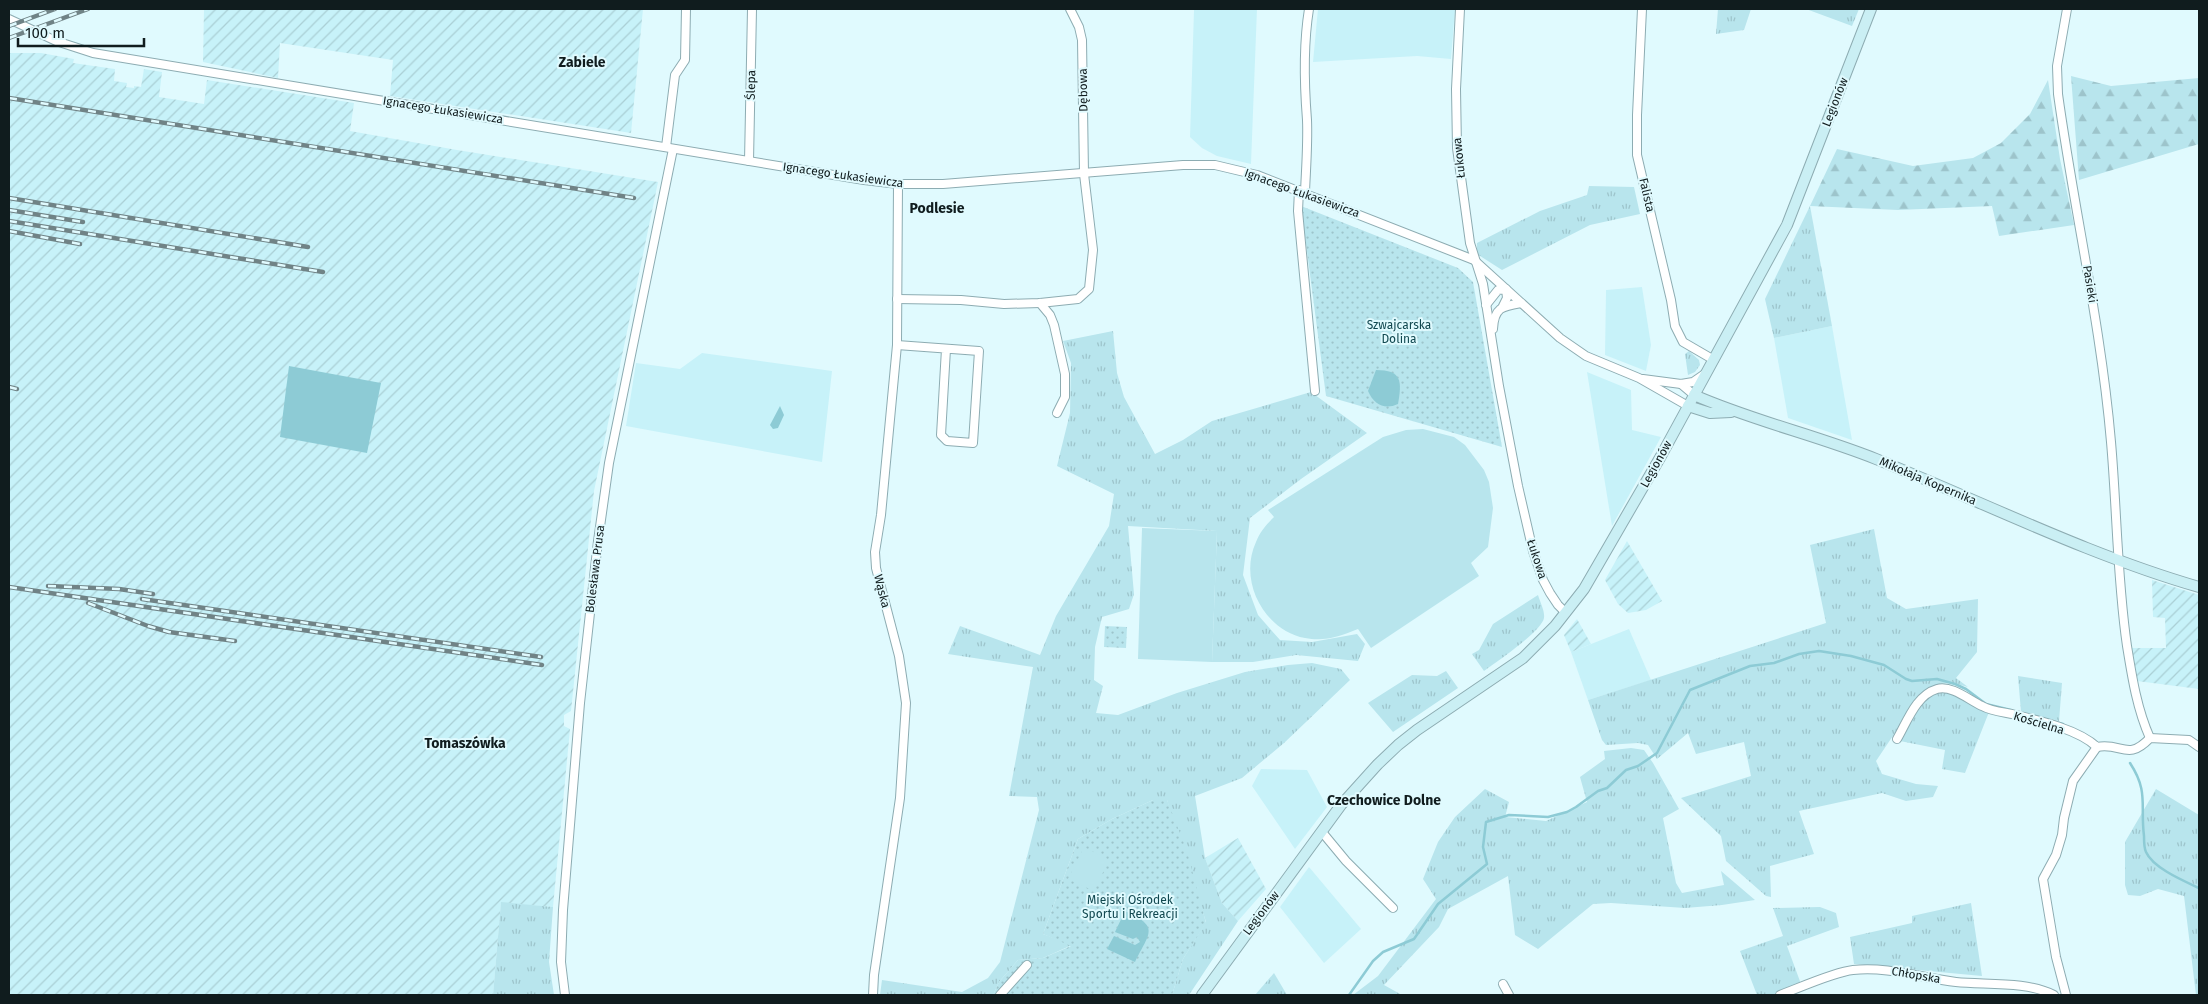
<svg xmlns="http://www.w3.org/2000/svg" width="2208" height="1004" viewBox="0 0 2208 1004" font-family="'Fira Sans',sans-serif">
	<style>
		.built { fill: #c7f2f9 }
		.industrial { fill: url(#industrial-furrows) }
		.grass { fill: url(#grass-tufts) }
		.forest { fill: url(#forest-firs) }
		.park { fill: url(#park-dots) }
		.garden { fill: #b8e5ed }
		.water { fill: #8dcbd5 }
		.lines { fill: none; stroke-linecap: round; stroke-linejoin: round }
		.stream { stroke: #8dcbd5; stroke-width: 2.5 }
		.street-casing { stroke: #8dacb2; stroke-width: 10 }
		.secondary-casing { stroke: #8dacb2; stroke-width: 12 }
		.street { stroke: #fff; stroke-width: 8 }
		.secondary { stroke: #caeff4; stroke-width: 10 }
		.rail-casing { stroke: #708386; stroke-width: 4.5 }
		.rail { stroke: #e0fafe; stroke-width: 2.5; stroke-dasharray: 8; stroke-linecap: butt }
		.labels { text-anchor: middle; stroke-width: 4; stroke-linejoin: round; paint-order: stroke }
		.street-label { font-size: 12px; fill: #101c1e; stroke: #e0fafe }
		.park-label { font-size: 12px; fill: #114850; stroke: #e0fafe }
		.neighbourhood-label { font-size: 14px; font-weight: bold; fill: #101c1e; stroke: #e0fafe }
	</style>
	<defs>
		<pattern id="industrial-furrows" width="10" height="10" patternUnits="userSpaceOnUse" patternTransform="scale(1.25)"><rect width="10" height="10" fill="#c7f2f9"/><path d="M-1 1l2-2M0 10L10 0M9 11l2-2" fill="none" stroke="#aacfd5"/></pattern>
		<pattern id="grass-tufts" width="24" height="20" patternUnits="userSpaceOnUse" patternTransform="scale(1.25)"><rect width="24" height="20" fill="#b8e5ed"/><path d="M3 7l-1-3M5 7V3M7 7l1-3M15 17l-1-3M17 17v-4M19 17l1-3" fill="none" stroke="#9dc4cb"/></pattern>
		<pattern id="forest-firs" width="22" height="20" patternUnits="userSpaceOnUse" patternTransform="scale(1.25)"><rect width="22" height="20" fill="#b8e5ed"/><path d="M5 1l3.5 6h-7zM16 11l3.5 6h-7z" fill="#9dc4cb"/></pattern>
		<pattern id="park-dots" width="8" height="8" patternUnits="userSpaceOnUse" patternTransform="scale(1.25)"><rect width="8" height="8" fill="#b8e5ed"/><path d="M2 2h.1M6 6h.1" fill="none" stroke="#9dc4cb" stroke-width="1.8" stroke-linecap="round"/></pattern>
	</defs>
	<rect width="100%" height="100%" fill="#e0fafe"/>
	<!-- built -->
	<g class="built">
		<polygon points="1194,9 1257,9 1251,164 1217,156 1202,148 1190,137"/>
		<polygon points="1318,9 1455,9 1451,59 1417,56 1313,62"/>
		<polygon points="1642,287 1651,345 1646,371 1605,355 1606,290"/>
		<polygon points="1832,326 1852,440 1788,418 1774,338"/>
		<polygon points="702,353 832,371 822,462 626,426 636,363 680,369"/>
		<polygon points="1587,372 1631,390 1632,430 1661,437 1612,526"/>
		<polygon points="1629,629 1651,680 1588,700 1571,652"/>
		<polygon points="1261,769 1307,770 1327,807 1295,849 1252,786"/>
		<polygon points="1309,867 1361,929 1324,963 1280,907"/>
	</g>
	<!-- industrial -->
	<g class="industrial">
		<polygon points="204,9 643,9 631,133 390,96 393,60 280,43 278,78 203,62"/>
		<polygon points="9,53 41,53 74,59 73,63 115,69 114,81 127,83 126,87 134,88 134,86 141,87 144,69 162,72 159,97 204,104 207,80 354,103 350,131 457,150 658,182 594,491 571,711 564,715 564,726 570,729 553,907 501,903 493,995 9,995"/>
		<polygon points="1627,541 1662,601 1646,610 1628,613 1618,604 1605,580"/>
		<polygon points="2152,580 2199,595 2199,689 2137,681 2132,648 2166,648 2165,618 2153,617"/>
		<polygon points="1577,619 1591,644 1571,652 1564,635"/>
		<polygon points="1238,838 1266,889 1238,921 1222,903 1205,858"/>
	</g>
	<!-- grass -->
	<g class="grass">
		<polygon points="1718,9 1751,9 1744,30 1716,34"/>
		<polygon points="1806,9 1859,9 1852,26"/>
		<polygon points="1589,186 1634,187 1640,214 1590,225 1502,270 1477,254 1477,243 1540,211 1587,195"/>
		<polygon points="1810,206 1832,326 1774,338 1765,299"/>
		<polygon points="1113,331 1117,373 1124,397 1155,454 1183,440 1212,421 1311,392 1367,433 1301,479 1250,518 1243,575 1258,615 1280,640 1312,642 1357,634 1365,644 1358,661 1296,655 1253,662 1212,662 1217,531 1128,526 1134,594 1129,609 1102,617 1095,647 1094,680 1103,686 1096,713 1118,715 1177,693 1245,672 1288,665 1312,663 1341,669 1350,680 1284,743 1242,778 1195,796 1205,858 1222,903 1238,921 1189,995 1172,995 1183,959 1206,922 1167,800 1153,800 1112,819 1078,839 1043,934 1072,945 1043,958 1018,960 999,982 993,995 880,995 882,980 962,992 988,978 1000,962 1039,810 1037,797 1009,796 1033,667 948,654 960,626 1040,655 1056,616 1109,526 1114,494 1057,466 1070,413 1071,363 1063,341"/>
		<polygon points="1689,351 1699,360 1700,365 1695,372 1688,375 1685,354"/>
		<path d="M1874 529 1887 598 1906 609 1978 599 1977 652 1956 678 1968 687C1949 681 1936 681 1921 694L1876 761 1882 774 1916 784 1938 786 1933 797 1906 801 1882 793 1799 811 1814 854 1770 866 1771 897 1766 896 1726 861 1721 836 1681 798 1751 776 1744 742 1696 754 1688 733 1657 759 1648 745 1638 743 1606 745 1602 740 1588 700 1826 623 1810 545Z"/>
		<path d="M1538 595C1540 602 1545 611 1544 618 1542 631 1495 663 1484 671L1472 654 1479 650 1493 624Z"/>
		<polygon points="1446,671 1458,688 1393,732 1368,703 1412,675 1437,676"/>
		<polygon points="2018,676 2062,683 2059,721 2021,712"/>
		<polygon points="1939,691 1947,691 1989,712 1965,773 1942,769 1945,750 1900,741 1923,701"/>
		<polygon points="1631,748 1644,750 1653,763 1679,809 1663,818 1676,883 1682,893 1724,885 1721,871 1755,900 1722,905 1685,908 1611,903 1593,904 1538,949 1515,935 1508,876 1448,909 1439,927 1384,985 1402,995 1353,995 1378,976 1436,899 1423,879 1438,842 1455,817 1485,789 1509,802 1505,817 1546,821 1587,802 1580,777 1605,759 1604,751"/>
		<polygon points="2156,789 2199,815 2199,995 2196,995 2184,896 2158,889 2140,896 2128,895 2125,885 2125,842"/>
		<polygon points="501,902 553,907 549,962 554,995 493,995"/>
		<polygon points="1971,903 1982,976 1854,964 1850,937 1912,923 1912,916"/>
		<polygon points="1820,907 1836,913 1839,927 1787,946 1801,984 1772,995 1757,995 1740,951 1783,936 1773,908"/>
		<polygon points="1274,973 1287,995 1255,995"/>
	</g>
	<!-- forest -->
	<g class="forest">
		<polygon points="2071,76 2111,86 2199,78 2199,144 2079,180"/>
		<polygon points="2048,80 2060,159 2074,225 1999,236 1992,206 1898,210 1810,206 1837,149 1913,166 1973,158 2001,143 2030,114"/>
	</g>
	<!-- park -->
	<g class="park">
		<polygon points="1301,206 1458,268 1473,282 1502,447 1326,396"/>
		<polygon points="1105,626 1127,627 1126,648 1104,647"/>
		<polygon points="1153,800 1167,800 1187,851 1206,923 1183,959 1172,995 993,995 999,982 1018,960 1043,958 1071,946 1043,934 1078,839 1112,819"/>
	</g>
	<!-- garden -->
	<g class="garden">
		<path d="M1423 429 1454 437 1465 445 1484 470 1489 482 1493 508 1488 547 1471 563 1479 576 1371 648 1358 629C1340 636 1325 642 1305 638 1264 630 1238 581 1256 542 1260 532 1266 525 1274 517L1268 510 1383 437 1406 430Z"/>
		<polygon points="1142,528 1217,531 1212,662 1138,659"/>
		<polygon points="1084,847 1109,860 1094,891 1068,879"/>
	</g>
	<!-- water -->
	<g class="water">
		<polygon points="289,366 381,383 367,453 280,437"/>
		<path d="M1376 370C1402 370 1402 381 1398 404 1385 410 1374 405 1368 391Z"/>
		<polygon points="780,406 784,415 778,428 773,429 770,425"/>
		<path d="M1125 911C1160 927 1150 932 1135 962L1107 949 1114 936 1135 945 1140 942 1137 937 1133 939 1115 932Z"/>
	</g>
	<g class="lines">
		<!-- stream -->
		<g class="stream">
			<polyline points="2031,715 2063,724"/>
			<path d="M2130 763C2149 792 2140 805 2144 836 2144 841 2144 848 2146 852 2153 868 2184 881 2199 888"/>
			<polyline points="1349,995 1373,961 1383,952 1414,939 1438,904 1487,864 1483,847 1486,822 1509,815 1548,817 1567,812 1576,807 1598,791 1607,788 1626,770 1638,766 1657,753 1690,690 1750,666 1774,663 1799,654 1819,651 1851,656 1884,665 1906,679 1912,681 1937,679 1955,684 1966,689 1986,704 2011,710"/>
		</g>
		<!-- street casing -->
		<g class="street-casing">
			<g id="street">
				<polyline points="1460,9 1456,89 1457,148 1470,243 1483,284 1499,386 1518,486 1533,551 1543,580 1550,593 1558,605 1566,613"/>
				<polyline points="1642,9 1637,115 1637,155 1671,300 1675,326 1683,342 1714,360"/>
				<path d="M2067 9 2057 66 2058 94C2074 210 2101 325 2111 442 2117 510 2117 578 2127 646 2132 677 2137 709 2150 738"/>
				<polyline points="9,19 56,41 93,53 864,180 898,184 943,184 1183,165 1215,165 1257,175 1474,260 1560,338 1586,356 1639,378 1688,406"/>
				<polyline points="666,147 675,75 685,60 686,9"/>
				<polyline points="749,161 752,9"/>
				<polyline points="1299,190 1298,211 1315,391"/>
				<path d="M1305 192C1306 168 1308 143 1307 120 1304 82 1303 46 1309 9"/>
				<polyline points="897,299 961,300 1004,304 1040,303 1078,299 1089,289 1093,250 1084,174 1082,40 1079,27 1070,9"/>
				<polyline points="1040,303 1050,315 1054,325 1065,374 1065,397 1057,413"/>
				<polyline points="1486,305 1498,290 1506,289 1507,298 1503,306"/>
				<path d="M1493 329C1494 307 1503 306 1521 303"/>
				<polyline points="897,345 979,351 973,443 947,441 941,435 946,349"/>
				<polyline points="1643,379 1681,384 1693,382 1706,373"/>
				<polyline points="1681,384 1694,395"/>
				<path d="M1897 739C1907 722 1916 695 1937 689 1952 685 1969 700 1982 706 1991 711 2002 712 2012 714 2037 720 2078 729 2097 747 2122 742 2127 762 2150 738L2189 740 2199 747"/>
				<polyline points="1322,832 1346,861 1393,908"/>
				<polyline points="1503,984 1509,995"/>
				<polyline points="565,995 561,962 563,910 580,703 598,541 609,463 673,149"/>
				<polyline points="873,995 874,975 900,798 906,703 899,656 876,568 875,552 881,515 897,345 898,184"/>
				<polyline points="1000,995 1027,965"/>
				<path d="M1780 995C1799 988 1834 972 1853 970 1887 966 1922 978 1956 982 1985 985 2027 981 2054 995"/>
				<polyline points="2066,995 2056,957 2043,879 2056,855 2062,835 2064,818 2073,781 2097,747"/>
			</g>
		</g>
		<!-- secondary casing -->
		<g class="secondary-casing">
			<g id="secondary">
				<path d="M1694 395C1753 421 1816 435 1876 459 1983 502 2088 555 2199 587"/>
				<polyline points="1688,406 1710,413 1731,412"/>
				<polyline points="1202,995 1341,805 1378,764 1398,745 1417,730 1523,658 1555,626 1584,589 1661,456 1787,225 1871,9"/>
			</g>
		</g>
		<!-- street -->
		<use href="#street" class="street"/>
		<!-- secondary -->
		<use href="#secondary" class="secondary"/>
		<!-- rail casing -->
		<g class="rail-casing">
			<g id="rail">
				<polyline points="9,26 55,9"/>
				<polyline points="9,38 88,9"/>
				<polyline points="9,98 634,198"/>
				<polyline points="9,198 308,247"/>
				<polyline points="9,210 83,222"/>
				<polyline points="9,221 323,272"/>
				<polyline points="9,231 80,244"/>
				<polyline points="9,387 17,389"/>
				<polyline points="48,586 119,589 153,594"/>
				<polyline points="9,587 542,665"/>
				<polyline points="142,599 541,657"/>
				<polyline points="88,603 148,626 169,632 235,641"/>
			</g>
		</g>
		<!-- rail -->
		<use href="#rail" class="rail"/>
	</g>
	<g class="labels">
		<!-- street labels -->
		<g class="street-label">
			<text transform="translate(751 85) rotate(-89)" y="4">Ślepa</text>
			<text transform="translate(1083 90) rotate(-91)" y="4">Dębowa</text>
			<text transform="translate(1835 102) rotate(-69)" y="4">Legionów</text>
			<text transform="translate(443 110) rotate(9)" y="4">Ignacego Łukasiewicza</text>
			<text transform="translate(1459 158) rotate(-96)" y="4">Łukowa</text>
			<text transform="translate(843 175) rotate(8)" y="4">Ignacego Łukasiewicza</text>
			<text transform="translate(1302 193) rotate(20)" y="4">Ignacego Łukasiewicza</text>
			<text transform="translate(1647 195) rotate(77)" y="4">Falista</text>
			<text transform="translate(2090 284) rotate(81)" y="4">Pasieki</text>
			<text transform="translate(1656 464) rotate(-61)" y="4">Legionów</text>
			<text transform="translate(1928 481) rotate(23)" y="4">Mikołaja Kopernika</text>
			<text transform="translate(1537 559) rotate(72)" y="4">Łukowa</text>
			<text transform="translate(595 569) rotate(-83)" y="4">Bolesława Prusa</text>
			<text transform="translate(882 591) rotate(76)" y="4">Wąska</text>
			<text transform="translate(2039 723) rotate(17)" y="4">Kościelna</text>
			<text transform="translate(1261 913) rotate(-53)" y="4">Legionów</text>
			<text transform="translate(1916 975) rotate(10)" y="4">Chłopska</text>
		</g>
		<!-- park labels -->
		<g class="park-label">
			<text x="1399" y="329">Szwajcarska<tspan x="1399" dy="14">Dolina</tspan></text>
			<text x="1130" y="904">Miejski Ośrodek<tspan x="1130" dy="14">Sportu i Rekreacji</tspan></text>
		</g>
		<!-- neighbourhood labels -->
		<g class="neighbourhood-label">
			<text x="582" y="67">Zabiele</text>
			<text x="937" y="213">Podlesie</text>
			<text x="465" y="748">Tomaszówka</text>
			<text x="1384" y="805">Czechowice Dolne</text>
		</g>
	</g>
	<!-- border -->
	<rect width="2208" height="1004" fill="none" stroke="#101c1e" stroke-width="20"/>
	<!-- scale -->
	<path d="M18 38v8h126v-8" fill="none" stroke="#101c1e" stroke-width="2.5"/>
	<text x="25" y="38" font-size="15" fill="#101c1e" stroke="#e0fafe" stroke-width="4" paint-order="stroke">100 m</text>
</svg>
